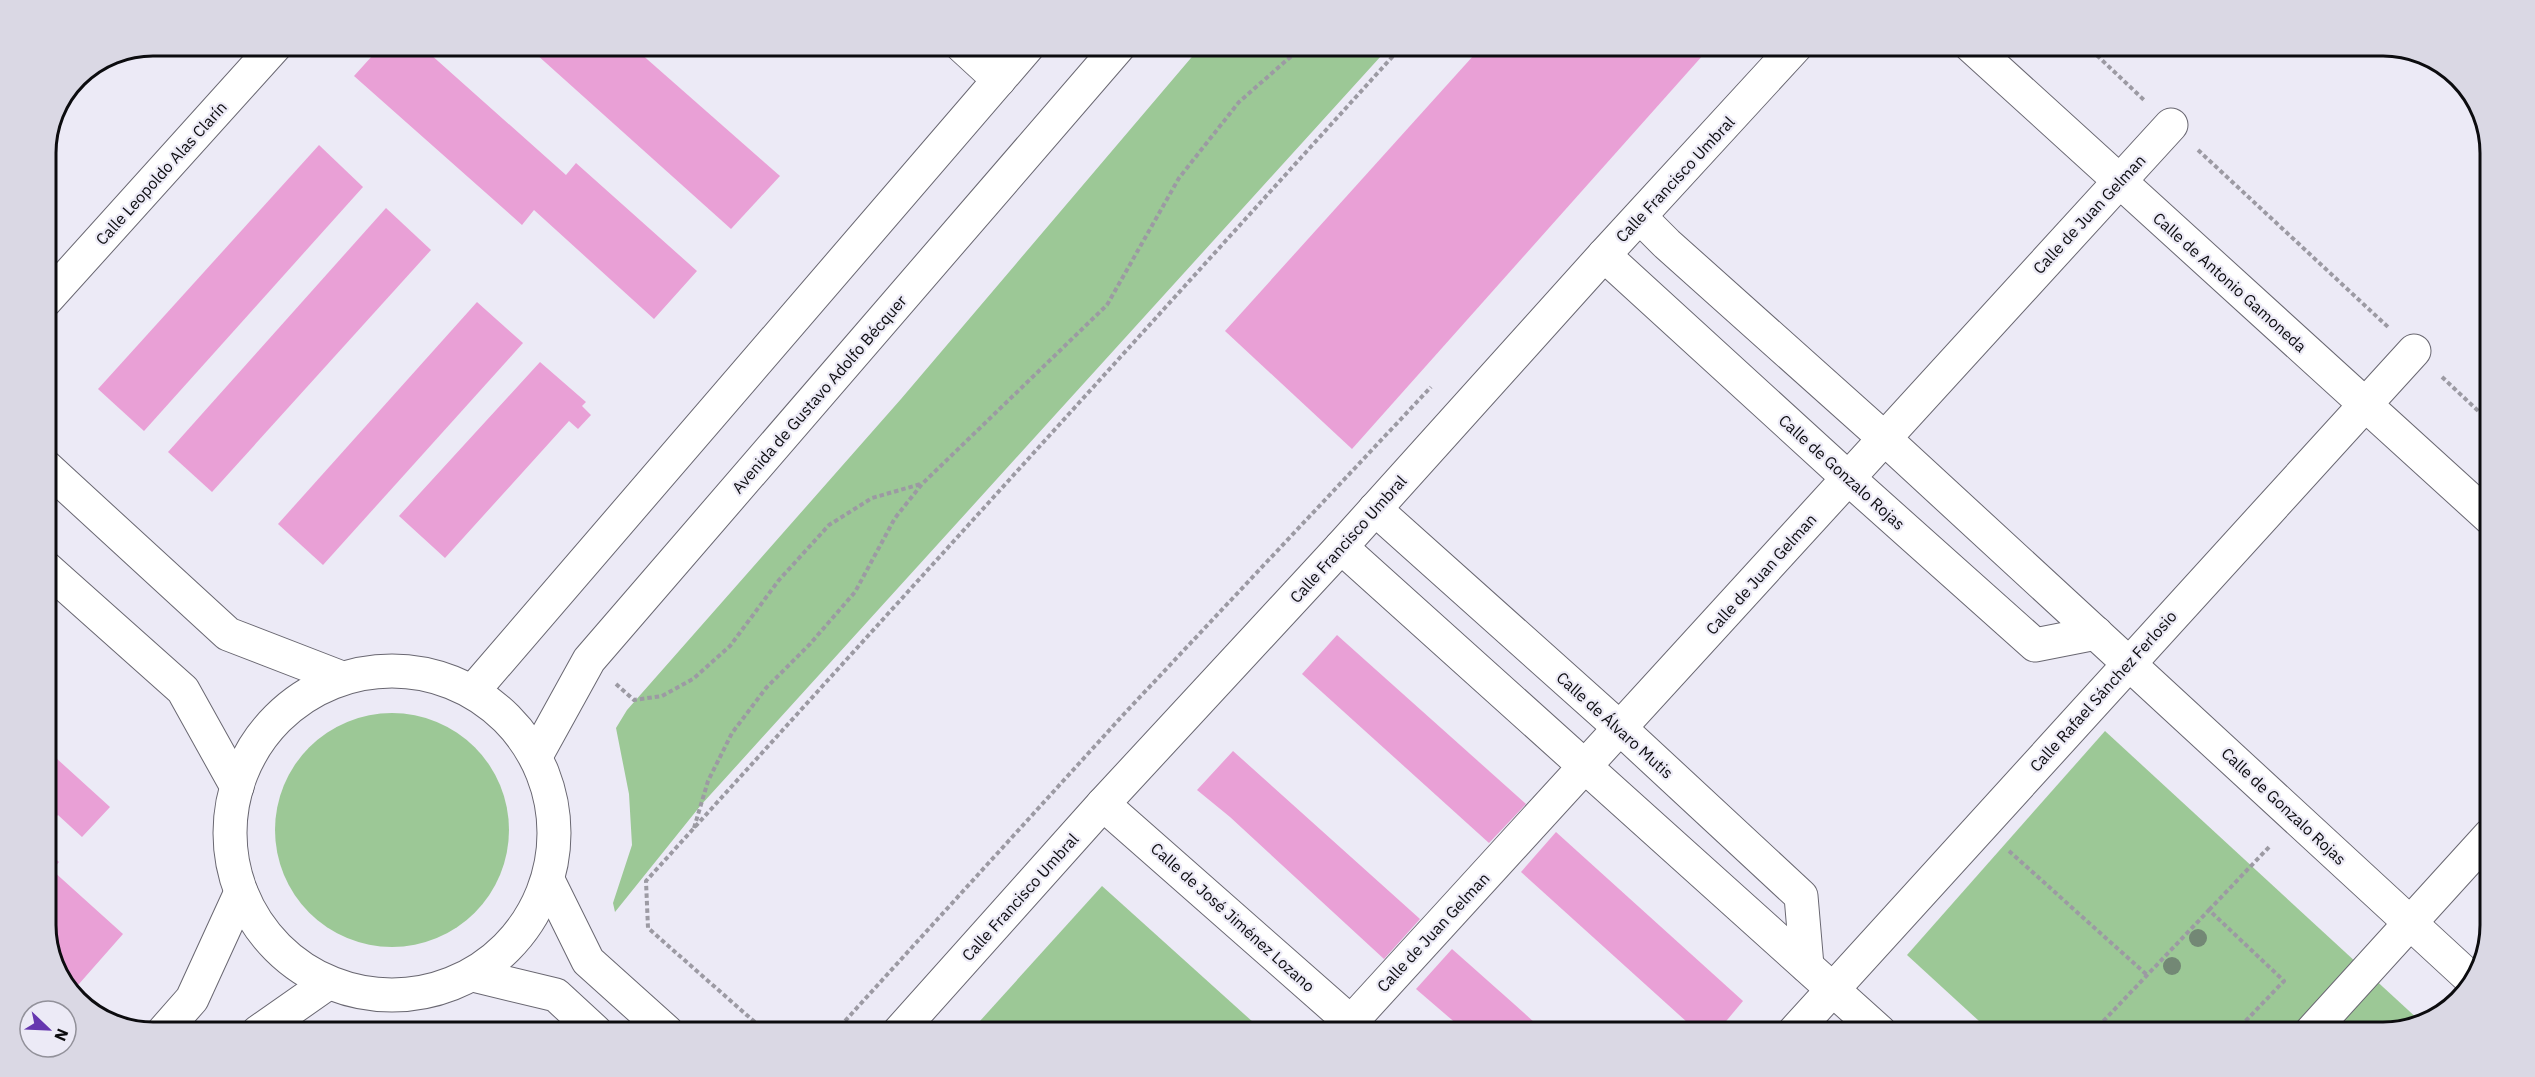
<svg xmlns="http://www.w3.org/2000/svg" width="2535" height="1077" viewBox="0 0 2535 1077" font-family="'IBM Plex Sans',sans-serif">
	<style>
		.green { fill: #9cc896 }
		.building { fill: #e9a0d6 }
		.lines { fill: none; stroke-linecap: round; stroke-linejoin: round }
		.street-casing { stroke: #696771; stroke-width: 35 }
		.secondary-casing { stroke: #696771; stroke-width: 35 }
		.path { stroke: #9c9aa3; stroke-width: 4; stroke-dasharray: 4.5 3; stroke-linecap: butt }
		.street { stroke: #fff; stroke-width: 33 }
		.secondary { stroke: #fff; stroke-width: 33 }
		.tree { fill: #738875 }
		.labels { text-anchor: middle; stroke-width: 4.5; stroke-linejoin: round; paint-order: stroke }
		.street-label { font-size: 16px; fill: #0c0c0f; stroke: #eceaf6 }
		.rim { fill: none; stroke: #0c0c0f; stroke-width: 3 }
	</style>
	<rect width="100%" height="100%" fill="#eceaf6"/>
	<!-- green -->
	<g class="green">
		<polygon points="1202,45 1391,45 701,805 615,912 613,903 632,845 629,794 616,728 627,710 901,399"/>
		<circle cx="392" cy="830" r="117"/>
		<polygon points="2105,731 2420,1021 2383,1032 1991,1032 1907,955"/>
		<polygon points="1102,886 1264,1032 970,1032"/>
	</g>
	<!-- building -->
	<g class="building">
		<polygon points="382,45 420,45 566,175 576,163 697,271 654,319 534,210 522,225 354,76"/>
		<polygon points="526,45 631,45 780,176 731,229"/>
		<polygon points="1483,45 1712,45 1352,449 1225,331"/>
		<polygon points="319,145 363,187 144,431 98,389"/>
		<polygon points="386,208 431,250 212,492 168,452"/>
		<polygon points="477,302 523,343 323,565 278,524"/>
		<polygon points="540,362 586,402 582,406 591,415 578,429 569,421 445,558 399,516"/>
		<polygon points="1337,635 1526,804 1489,843 1302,674"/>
		<polygon points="45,748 110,807 82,837 58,815 52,821 45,815"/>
		<polygon points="1233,751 1420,919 1384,959 1230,817 1197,790"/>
		<polygon points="1556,832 1743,1001 1717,1032 1698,1032 1521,872"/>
		<polygon points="45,849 59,862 52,870 123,934 71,993 67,990 50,944 55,939 45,930 47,922 45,920"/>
		<polygon points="1452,949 1514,1004 1545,1032 1466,1032 1416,989"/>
	</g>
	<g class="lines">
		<!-- street casing -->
		<g class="street-casing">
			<g id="street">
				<polyline points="961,45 999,80"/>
				<polyline points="1970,45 2490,518"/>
				<polyline points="1640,217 1667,244 1884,438 2471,979"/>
				<polyline points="1604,255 1848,478 2035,645 2096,633"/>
				<polyline points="45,301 276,45"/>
				<polyline points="45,466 228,634 342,678"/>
				<polyline points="1375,509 1621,729 1801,896 1807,966"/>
				<polyline points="1341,547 1880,1032"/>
				<polyline points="45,567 183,690 237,787"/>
				<polyline points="1103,804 1362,1032"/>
				<polyline points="548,880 588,961 667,1032"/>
				<polyline points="473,975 556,995 596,1032"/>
				<polyline points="1351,1022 2171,125"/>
				<polyline points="899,1032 1103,804 1341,547 1604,255 1797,45"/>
				<polyline points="1794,1032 2414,351"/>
				<polyline points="2311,1032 2490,835"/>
			</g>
		</g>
		<!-- secondary casing -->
		<g class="secondary-casing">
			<g id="secondary">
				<circle cx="392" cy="833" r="162"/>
				<polyline points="473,691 1029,45"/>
				<polyline points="536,756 589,660 1120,45"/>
				<polyline points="163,1032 192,999 241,892"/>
				<polyline points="258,1032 328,983"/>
			</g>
		</g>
		<!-- path -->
		<g class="path">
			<polyline points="2086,45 2144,100"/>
			<polyline points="2198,150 2388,327"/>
			<polyline points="2442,377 2490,422"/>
			<polyline points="616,684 634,700 662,696 693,679 730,646 779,580 829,525 872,498 921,484"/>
			<polyline points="694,828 708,781 732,733 766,688 810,644 855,592 895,518 922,484 1107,305 1179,178 1239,102 1304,45"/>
			<polyline points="2009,851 2147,975"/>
			<polyline points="2209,910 2270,846"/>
			<polyline points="766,1032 648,928 646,881 1403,45"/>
			<polyline points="835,1032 1124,714 1431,387"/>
			<polyline points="2093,1032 2209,910 2284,981 2235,1032"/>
		</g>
		<!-- street -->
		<use href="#street" class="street"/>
		<!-- secondary -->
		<use href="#secondary" class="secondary"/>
	</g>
	<!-- trees -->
	<g class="tree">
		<circle cx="2198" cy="938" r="9"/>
		<circle cx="2172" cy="966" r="9"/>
	</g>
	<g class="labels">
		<!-- street labels -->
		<g class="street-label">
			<text transform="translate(161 173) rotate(-48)" y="6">Calle Leopoldo Alas Clarín</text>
			<text transform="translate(1675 179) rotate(-47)" y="6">Calle Francisco Umbral</text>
			<text transform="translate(2089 214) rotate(-47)" y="6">Calle de Juan Gelman</text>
			<text transform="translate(2230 282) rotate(42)" y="6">Calle de Antonio Gamoneda</text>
			<text transform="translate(819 394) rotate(-49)" y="6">Avenida de Gustavo Adolfo Bécquer</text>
			<text transform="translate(1842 472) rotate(42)" y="6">Calle de Gonzalo Rojas</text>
			<text transform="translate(1348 539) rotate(-48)" y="6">Calle Francisco Umbral</text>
			<text transform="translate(1761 574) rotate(-48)" y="6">Calle de Juan Gelman</text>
			<text transform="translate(2103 691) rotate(-48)" y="6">Calle Rafael Sánchez Ferlosio</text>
			<text transform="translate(1615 725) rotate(42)" y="6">Calle de Álvaro Mutis</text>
			<text transform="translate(2284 806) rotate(43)" y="6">Calle de Gonzalo Rojas</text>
			<text transform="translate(1020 897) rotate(-48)" y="6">Calle Francisco Umbral</text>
			<text transform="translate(1233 917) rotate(42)" y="6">Calle de José Jiménez Lozano</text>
			<text transform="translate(1433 932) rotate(-47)" y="6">Calle de Juan Gelman</text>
		</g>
	</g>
	<!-- crop -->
	<path d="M0 0H2535V1077H0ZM153 56H2383A97 97 0 0 1 2480 153V925A97 97 0 0 1 2383 1022H153A97 97 0 0 1 56 925V153A97 97 0 0 1 153 56Z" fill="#dad8e4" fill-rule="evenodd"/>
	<path class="rim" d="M153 56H2383A97 97 0 0 1 2480 153V925A97 97 0 0 1 2383 1022H153A97 97 0 0 1 56 925V153A97 97 0 0 1 153 56Z"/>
	<!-- north arrow -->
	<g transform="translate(48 1029) rotate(113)"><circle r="28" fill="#eceaf6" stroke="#92919a" stroke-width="1.5"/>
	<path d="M0-4.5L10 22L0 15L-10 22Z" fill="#6637af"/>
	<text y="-9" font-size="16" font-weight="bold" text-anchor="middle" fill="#0c0c0f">N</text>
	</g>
</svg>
